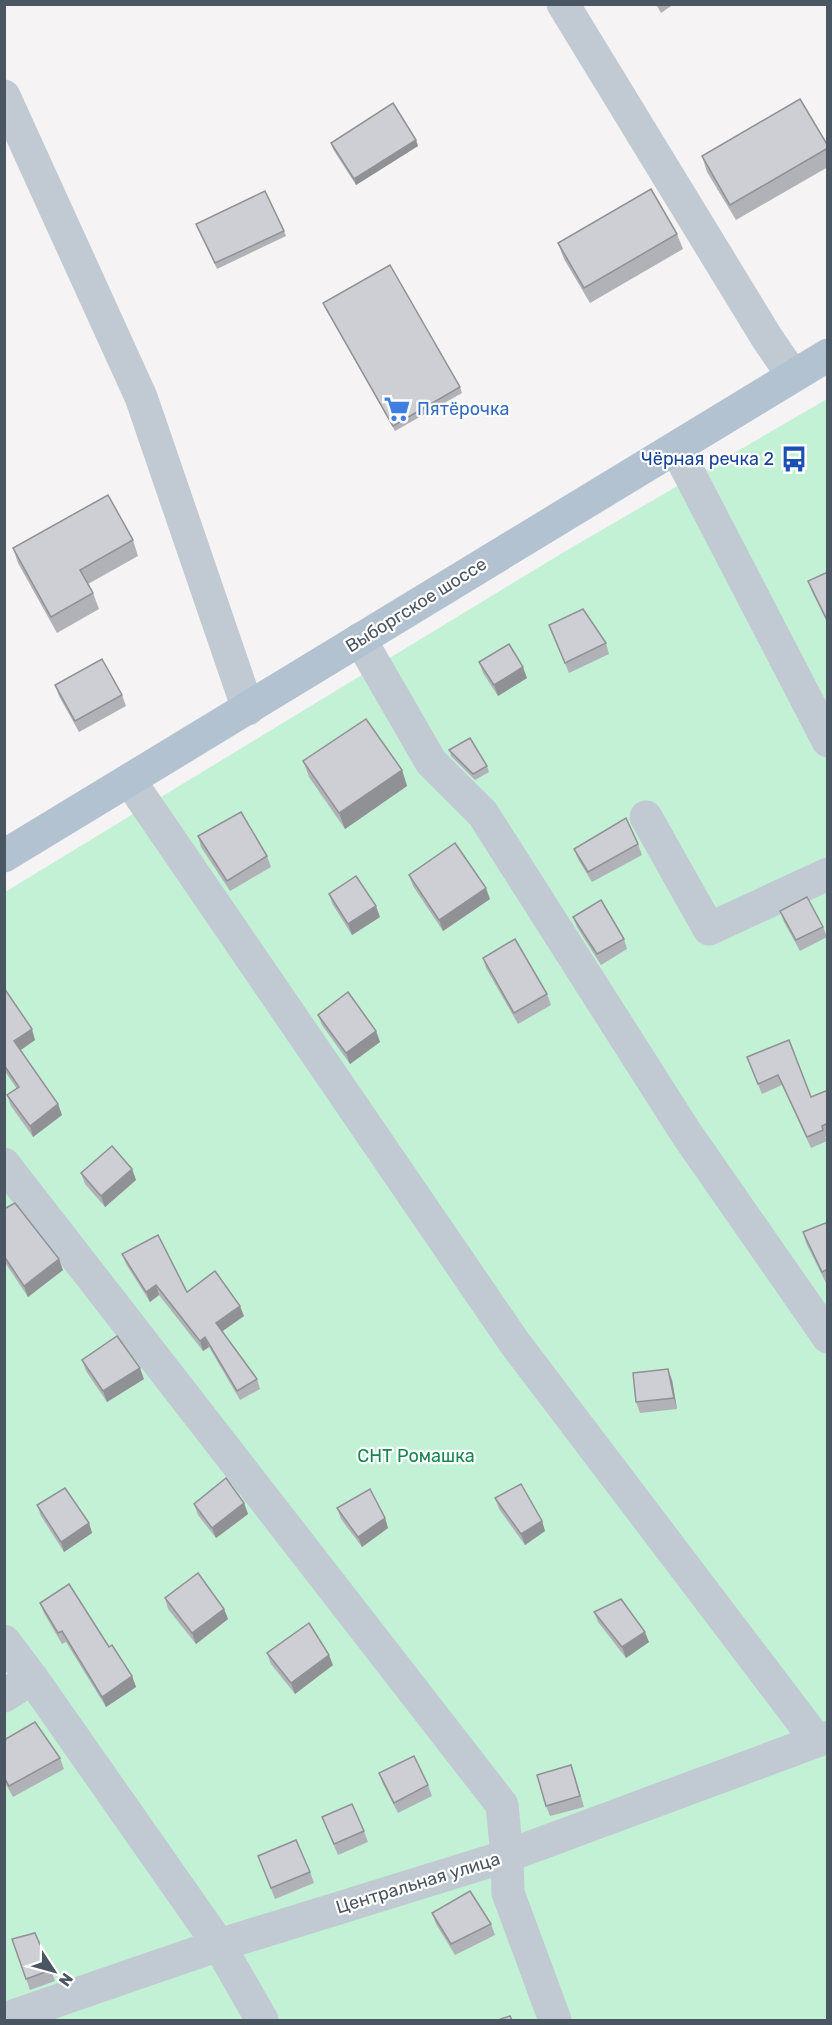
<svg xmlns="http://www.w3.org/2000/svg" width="832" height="2025" viewBox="0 0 832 2025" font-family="Rubik,sans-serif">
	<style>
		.green { fill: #c3f1d5 }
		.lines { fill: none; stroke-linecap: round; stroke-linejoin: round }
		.minor { stroke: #c1cad2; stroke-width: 33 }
		.major { stroke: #b3c2d1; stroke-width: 33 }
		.wall { fill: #b0b2b7 }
		.shaded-wall { fill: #909195 }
		.building { fill: #cdcfd5; stroke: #909195; stroke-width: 1.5 }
		.labels { text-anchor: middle; stroke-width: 4.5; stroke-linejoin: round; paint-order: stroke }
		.shop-label { font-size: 18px; fill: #366cbe; stroke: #fff; text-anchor: start }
		.transit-label { font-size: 18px; fill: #164399; stroke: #fff; text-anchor: end }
		.street-label { font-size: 18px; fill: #4a5661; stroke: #fff }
		.park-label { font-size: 18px; fill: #17864f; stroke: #fff }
	</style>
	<rect width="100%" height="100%" fill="#f5f3f3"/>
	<!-- green -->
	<polygon class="green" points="827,399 827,2020 5,2020 5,892 564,552"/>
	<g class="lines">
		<!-- minor -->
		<g class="minor">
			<polyline points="563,4 767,338 793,376"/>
			<polyline points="4,96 141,397 248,709"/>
			<polyline points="676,448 828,741"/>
			<polyline points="360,639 431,762 483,814 686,1133 828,1337"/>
			<polyline points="130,781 514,1342 817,1741"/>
			<polyline points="646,817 709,929 828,874"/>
			<polyline points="4,1164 502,1805 507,1856 508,1893 555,2020"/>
			<polyline points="4,1641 32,1678 219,1945 262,2020"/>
			<polyline points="4,1696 32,1678"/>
			<polyline points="4,2019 219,1945 507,1856 828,1737"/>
		</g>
		<!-- major -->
		<polyline class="major" points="4,856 828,355"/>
	</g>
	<!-- wall -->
	<g class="wall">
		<polygon points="656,4 674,4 661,13"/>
		<polygon points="416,140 418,146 356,185 333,149 331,143"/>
		<polygon points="828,146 828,167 736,220 707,172 702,156"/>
		<polygon points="196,224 284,231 286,236 217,269"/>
		<polygon points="677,234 683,249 590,303 564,259 558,243"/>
		<polygon points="323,303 460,387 462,393 395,431 325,308"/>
		<polygon points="133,540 138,556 88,584 93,593 99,609 57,633 18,563 13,548"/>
		<polygon points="828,572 828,624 812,592 808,581"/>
		<polygon points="549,625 606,643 609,654 569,673"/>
		<polygon points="479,662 527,678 498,696 483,673"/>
		<polygon points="55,685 122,695 126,706 79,732 59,696"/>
		<polygon points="449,750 487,766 489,772 475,780 451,756"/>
		<polygon points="303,761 402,770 407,786 345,829 309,777"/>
		<polygon points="198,836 267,856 271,867 230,891 201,847"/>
		<polygon points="638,844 642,855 592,882 578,859 574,849"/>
		<polygon points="409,875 490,899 443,931 413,886"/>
		<polygon points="329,894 380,917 352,935 333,905"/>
		<polygon points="780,911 823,927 827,937 800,951 784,922"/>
		<polygon points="573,917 624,939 627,949 601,965 577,927"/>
		<polygon points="483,958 547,994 551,1005 518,1024 486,968"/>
		<polygon points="4,988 35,1040 20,1050 58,1104 62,1115 33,1137 11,1106 7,1095 17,1089 4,1070"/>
		<polygon points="318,1015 376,1031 380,1042 350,1064 322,1025"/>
		<polygon points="789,1040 811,1097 828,1090 828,1136 825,1137 827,1141 811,1148 782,1085 762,1094 751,1067"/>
		<polygon points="132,1169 136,1180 105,1207 85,1184 81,1173"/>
		<polygon points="4,1209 63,1270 28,1297 4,1261"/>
		<polygon points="828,1222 828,1282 826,1283 806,1243 803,1232"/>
		<polygon points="122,1254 187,1292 244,1316 222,1331 257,1379 260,1389 240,1400 209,1347 203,1351 159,1295 150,1302 126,1264"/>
		<polygon points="82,1360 144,1379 107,1402 86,1371"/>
		<polygon points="672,1380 677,1409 640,1413 636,1402"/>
		<polygon points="495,1498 542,1521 545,1531 525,1545 499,1509"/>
		<polygon points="244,1503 248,1514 216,1538 198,1515 194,1504"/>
		<polygon points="37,1505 89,1523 92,1533 64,1552 41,1516"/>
		<polygon points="337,1508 385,1518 388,1528 362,1547 341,1519"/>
		<polygon points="165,1598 224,1609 228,1619 196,1644 168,1609"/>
		<polygon points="40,1603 109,1647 132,1676 136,1687 106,1707 66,1642 62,1644 44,1613"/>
		<polygon points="594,1612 649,1642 626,1658 598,1622"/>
		<polygon points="267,1653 333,1665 295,1694 271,1664"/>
		<polygon points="4,1740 60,1758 64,1769 13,1797 4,1781"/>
		<polygon points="379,1773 428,1785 432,1796 398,1813 383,1784"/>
		<polygon points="575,1776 584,1807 550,1816 546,1806"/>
		<polygon points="322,1817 364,1831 368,1842 338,1855"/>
		<polygon points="258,1856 310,1872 314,1883 275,1899"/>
		<polygon points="432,1913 491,1924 495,1935 455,1955 436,1924"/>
		<polygon points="12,1939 51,1970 55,1981 30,1990"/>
	</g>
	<!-- shaded-wall -->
	<g class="shaded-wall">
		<polygon points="416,140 418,146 356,185 354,179"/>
		<polygon points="523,667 527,678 498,696 494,685"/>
		<polygon points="402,770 407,786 345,829 339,813"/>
		<polygon points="486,888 490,899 443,931 439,920"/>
		<polygon points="376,906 380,917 352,935 348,924"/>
		<polygon points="32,1029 35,1040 18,1052 14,1041"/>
		<polygon points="376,1031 380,1042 350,1064 346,1053"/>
		<polygon points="58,1104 62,1115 33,1137 30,1126"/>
		<polygon points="132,1169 136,1180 105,1207 101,1196"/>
		<polygon points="59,1259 63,1270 28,1297 24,1286"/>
		<polygon points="156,1285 159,1295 150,1302 146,1292"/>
		<polygon points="240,1306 244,1316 220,1333 216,1323"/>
		<polygon points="205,1337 209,1347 203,1351 200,1341"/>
		<polygon points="140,1368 144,1379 107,1402 103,1391"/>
		<polygon points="668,1369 672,1380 677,1409 674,1398"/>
		<polygon points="244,1503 248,1514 216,1538 212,1528"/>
		<polygon points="385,1518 388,1528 362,1547 358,1537"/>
		<polygon points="542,1521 545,1531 525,1545 521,1534"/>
		<polygon points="89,1523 92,1533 64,1552 61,1542"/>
		<polygon points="224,1609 228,1619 196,1644 192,1633"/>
		<polygon points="645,1632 649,1642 626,1658 622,1647"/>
		<polygon points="329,1655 333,1665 295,1694 291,1683"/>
		<polygon points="132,1676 136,1687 106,1707 102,1697"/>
	</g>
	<!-- building -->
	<g class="building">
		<polygon points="800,99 828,146 828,148 730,205 702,156"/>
		<polygon points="393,103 416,140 354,179 331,143"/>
		<polygon points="651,189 677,234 584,288 558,243"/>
		<polygon points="265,191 284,231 215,263 196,224"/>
		<polygon points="390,265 460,387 393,426 323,303"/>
		<polygon points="108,495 133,540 80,570 93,593 51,617 13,548"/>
		<polygon points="828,572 828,622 808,581"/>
		<polygon points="583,609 606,643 565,663 549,625"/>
		<polygon points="509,644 523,667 494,685 479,662"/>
		<polygon points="102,659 122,695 75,721 55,685"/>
		<polygon points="366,719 402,770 339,813 303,761"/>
		<polygon points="470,738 487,766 473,774 449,750"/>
		<polygon points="241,812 267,856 227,881 198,836"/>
		<polygon points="626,818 638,844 588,872 574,849"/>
		<polygon points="455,843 486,888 439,920 409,875"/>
		<polygon points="356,876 376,906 348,924 329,894"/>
		<polygon points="807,897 823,927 796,940 780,911"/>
		<polygon points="601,900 624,939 597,954 573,917"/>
		<polygon points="515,939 547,994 514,1013 483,958"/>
		<polygon points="4,988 32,1029 14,1041 58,1104 30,1126 7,1095 19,1087 4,1065"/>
		<polygon points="348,992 376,1031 346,1053 318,1015"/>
		<polygon points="789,1040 811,1097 828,1090 828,1123 822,1126 823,1130 807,1137 778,1075 758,1084 747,1057"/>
		<polygon points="112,1146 132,1169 101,1196 81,1173"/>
		<polygon points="15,1203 59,1259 24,1286 4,1256 4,1209"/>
		<polygon points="828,1222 828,1269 822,1272 803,1232"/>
		<polygon points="158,1235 187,1292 215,1271 240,1306 216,1323 257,1379 237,1391 205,1337 200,1341 156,1285 146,1292 122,1254"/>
		<polygon points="117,1336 140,1368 103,1391 82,1360"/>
		<polygon points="668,1369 674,1398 636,1402 633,1373"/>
		<polygon points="226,1478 244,1503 212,1528 194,1504"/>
		<polygon points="521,1484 542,1521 521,1534 495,1498"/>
		<polygon points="65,1488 89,1523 61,1542 37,1505"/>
		<polygon points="370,1489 385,1518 358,1537 337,1508"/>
		<polygon points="198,1573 224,1609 192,1633 165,1598"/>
		<polygon points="69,1584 109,1647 112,1645 132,1676 102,1697 62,1631 58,1633 40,1603"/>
		<polygon points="621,1599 645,1632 622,1647 594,1612"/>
		<polygon points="309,1623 329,1655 291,1683 267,1653"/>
		<polygon points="35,1722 60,1758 9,1786 4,1777 4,1740"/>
		<polygon points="414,1756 428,1785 394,1803 379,1773"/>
		<polygon points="571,1765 580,1796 546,1806 537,1775"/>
		<polygon points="352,1804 364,1831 334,1844 322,1817"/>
		<polygon points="296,1840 310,1872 271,1888 258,1856"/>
		<polygon points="470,1891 491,1924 451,1944 432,1913"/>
		<polygon points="35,1933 51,1970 26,1979 12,1939"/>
		<polygon points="510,2016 512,2020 498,2020"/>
	</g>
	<!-- icons -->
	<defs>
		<g id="supermarket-bare" transform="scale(2.07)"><path d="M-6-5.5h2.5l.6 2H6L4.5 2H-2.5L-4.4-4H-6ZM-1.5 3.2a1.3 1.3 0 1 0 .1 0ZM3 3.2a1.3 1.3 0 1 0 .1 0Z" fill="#3f7fe0" stroke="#fff" stroke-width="2.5" paint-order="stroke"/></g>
		<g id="bus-bare" transform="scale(2.07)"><path d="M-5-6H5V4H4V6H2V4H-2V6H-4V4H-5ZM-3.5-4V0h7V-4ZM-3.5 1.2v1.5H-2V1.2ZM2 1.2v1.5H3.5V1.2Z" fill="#1a4fb4" stroke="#fff" stroke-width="2.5" paint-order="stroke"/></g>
	</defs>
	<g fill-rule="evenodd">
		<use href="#supermarket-bare" x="397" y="409"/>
		<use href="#bus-bare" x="794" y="459"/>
	</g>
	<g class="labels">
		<!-- shop labels -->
		<g class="shop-label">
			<text x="417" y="415">Пятёрочка</text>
		</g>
		<!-- transit labels -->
		<g class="transit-label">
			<text x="774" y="465">Чёрная речка 2</text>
		</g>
		<!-- street labels -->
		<g class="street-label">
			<text transform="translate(416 605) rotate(-32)" y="6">Выборгское шоссе</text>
			<text transform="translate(418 1883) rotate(-17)" y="6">Центральная улица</text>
		</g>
		<!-- park labels -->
		<g class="park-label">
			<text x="416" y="1462">СНТ Ромашка</text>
		</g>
	</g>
	<!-- border -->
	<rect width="832" height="2025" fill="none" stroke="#4a5661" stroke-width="12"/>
	<!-- north arrow -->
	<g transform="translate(54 1971) rotate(126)" stroke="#ffffff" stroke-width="4.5" paint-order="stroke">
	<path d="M0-4.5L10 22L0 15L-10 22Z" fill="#4a5661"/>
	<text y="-9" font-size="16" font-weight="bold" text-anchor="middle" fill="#4a5661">N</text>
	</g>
</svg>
